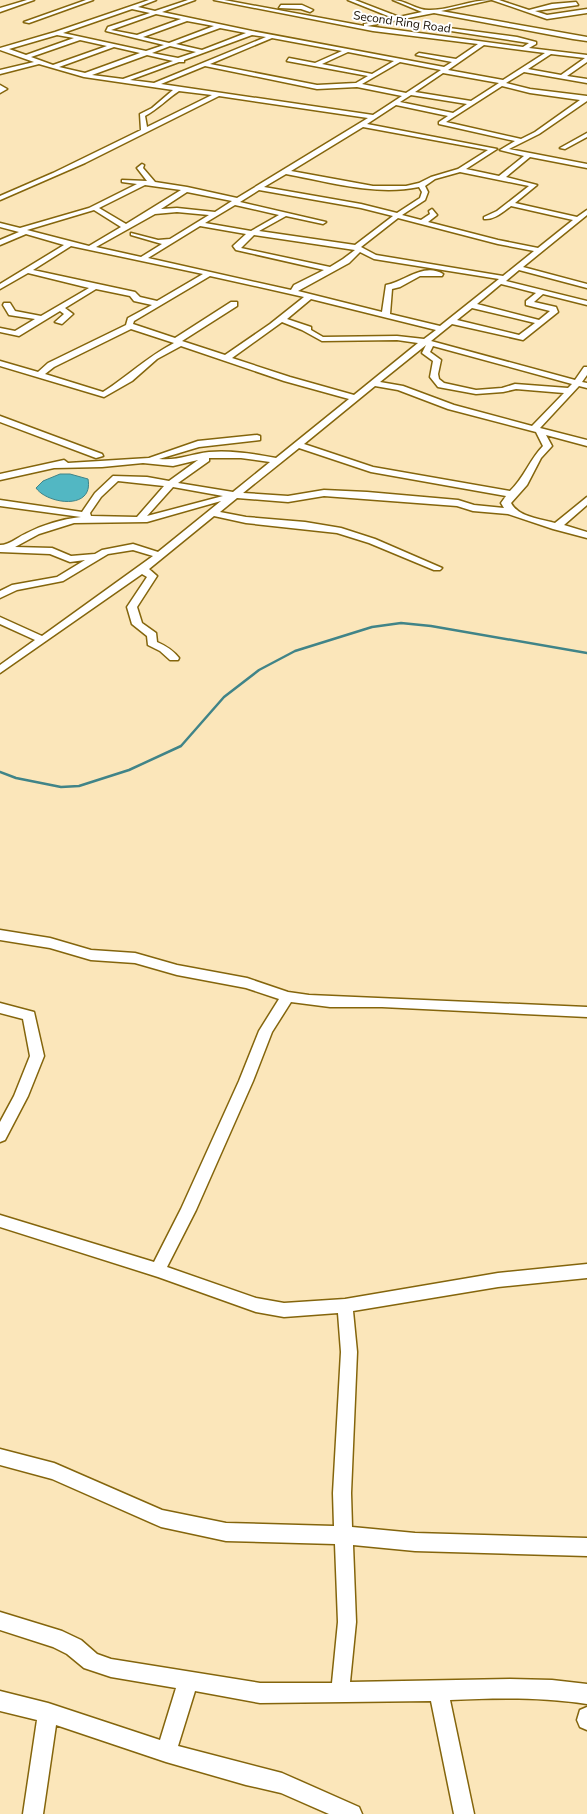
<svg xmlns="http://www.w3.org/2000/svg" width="587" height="1814" viewBox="0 0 587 1814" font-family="'Nunito Sans',sans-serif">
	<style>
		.water { fill: #52b7c3; stroke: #408488 }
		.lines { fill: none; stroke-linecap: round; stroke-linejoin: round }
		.stream { stroke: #408488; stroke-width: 2.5 }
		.minor-casing { stroke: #84650c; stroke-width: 3 }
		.minor { fill: #fff; fill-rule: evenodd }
		.labels { text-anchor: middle; stroke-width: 4; stroke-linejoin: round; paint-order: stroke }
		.far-street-label { font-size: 12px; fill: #170e00; stroke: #fff }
	</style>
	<rect width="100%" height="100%" fill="#fbe6ba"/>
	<!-- water -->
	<path class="water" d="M60 474H70L88 479C94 511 47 504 36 488L43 481Z"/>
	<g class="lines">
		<!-- stream -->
		<polyline class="stream" points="0,772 16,778 61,787 79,786 129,770 181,746 224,697 259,670 295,651 372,627 401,623 431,626 587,653"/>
		<!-- minor casing -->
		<g class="minor-casing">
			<g id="minor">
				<polygon points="27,0 34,0 0,12 0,8"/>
				<polygon points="86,0 93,0 29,23 24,22"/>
				<path d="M149 0H156L138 7 155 11 188 0H195L162 12 252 31 444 67 452 62 416 55 419 53 456 59 478 44 373 31 214 0H224L364 26V24L393 18 348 0H355L399 17 422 12 393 0C405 0 418 11 430 10 450 10 470 0 491 0L441 11 587 37V41L573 39 434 13 367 26 523 47 529 43 438 29 441 27 517 37 536 42V44L529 48 587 55V62L567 76 587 79V83L524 72 506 83 530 89 587 96V101L539 134 509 149 587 164V168L530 157 506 177 537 185 515 203 577 217 587 210V215L523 267 587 284V288L519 270 506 281 587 301V305L543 294 534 302 556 307 558 312 523 340 452 324 431 341 575 380 584 367H587V375L582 382 587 383V388L579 386 540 428 587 440V446L546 435 552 446 541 458 527 485 511 503C518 517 541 519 555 523L587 497V505L564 525 587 532V538L553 529 508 514 473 511 457 506 324 496 288 502 237 498 220 512 246 517 305 522 341 528 375 539 442 568 440 570H434L369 543 337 533 246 523 214 516 149 569 157 576 137 607 142 623 156 633 157 642C166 646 173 650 179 658L178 660H170L160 651 148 645 147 636 132 624 127 607 147 577 142 574 0 673V665L35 640 0 624V617L42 636 153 556 133 550 108 554 63 581 17 590 0 598V591L12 585 57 577 85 560 70 562 50 554 0 552V545C10 545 16 538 25 534 42 525 62 519 81 517L0 506V500L82 512 95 493 113 476 147 477 169 481 198 460 173 466 143 463 102 467 54 468 0 480V474L64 460 68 463 149 458 198 441 257 435 260 436V440L199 447 159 459C177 461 191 454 209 452 231 450 254 454 276 458L349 399 284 381 181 346 157 359 132 381 104 397 0 366V361L38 372 48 363 126 325 128 318 152 305 134 301 130 296 96 289 65 308 73 314 62 324 55 322 64 314 60 311 19 336 0 332V328L15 331 35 319 9 315 3 305 4 303H10L15 311 41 316 89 288 28 273 0 289V284L64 245 26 234 0 245V240L19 232 0 227V223L20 228 89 208 137 184 122 182V180L147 181 137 168 142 164 144 165 143 168 155 182 187 187 237 198 368 118 219 96 85 163 0 200V196L53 173 141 130 140 114 152 108 173 90 84 77 39 64 0 74V70L34 62 0 50V48L55 32ZM132 9 150 13 108 27 106 31 164 45 146 51 63 33ZM156 14 181 19 137 35 111 30ZM187 21 214 26 169 43 143 37ZM220 28 246 33 202 50 176 44ZM57 35 74 38 26 55 9 49ZM252 35 266 37 154 83 130 80 179 62H184V60ZM272 38 342 51 315 63 289 58 287 61 368 76 356 83 317 85 210 64ZM80 40 107 46 53 65 31 57ZM484 45 545 53 503 80 448 70ZM170 46 196 52 178 58 152 53ZM114 47 140 53 85 73 59 67ZM348 52 394 61 372 74 322 64ZM551 54 585 58 561 75 528 69ZM147 55 173 61 123 79 92 75ZM400 62 441 70 406 93 362 84ZM205 66 317 89 357 87 402 96 373 115 161 84ZM443 73 499 83 471 101 415 92ZM502 86 530 93 580 100 535 132 521 139 446 122ZM179 91 212 95 147 127 145 116C158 109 167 99 179 91ZM411 95 467 104 453 113 400 102ZM396 105 448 116 439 122V124L515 141 500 150 524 156 499 176 466 169 497 149 367 124ZM363 127 488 150 458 169 431 177 419 183 406 186H373L291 171ZM460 172 529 186 497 211 484 217V219C494 220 503 212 511 206L573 220 538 248 498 240 428 222 437 215 432 209 429 211 430 214 421 220 402 215 425 200 428 192 425 186 435 179ZM286 174C329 182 375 196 419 187L422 192 420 198 397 213 361 204 264 187ZM145 185 181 190 126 224 99 208ZM259 190 361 208 393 216 355 245 259 231 286 216 323 224 326 222 240 202ZM187 192 232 201 215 212 177 208 161 209ZM235 205 279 215 251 231 205 223ZM94 210 121 227 89 246 27 230ZM177 212 209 215 170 239 158 240 131 233V235L162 244 141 257 96 247 155 214ZM398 218 498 244 534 251 503 276 376 255 361 247ZM200 226 246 234 233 246 236 250 324 270 294 285 291 290 148 258ZM254 235 355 250 343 259 330 267 241 248ZM71 246 203 274 157 301 140 297 135 292 33 270ZM360 252 374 259 499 279 440 326 390 314 392 289 400 287 420 276H442L443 274C424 262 404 282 386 285L382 312 298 291 349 263ZM210 276 304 297 270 324 225 355 182 341 237 306V302H231L175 338 133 324 134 321ZM501 284 536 293 526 301V305L550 311 539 320 477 304ZM311 299 436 330 424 339 397 336 323 337 311 330V327L287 319ZM472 308 535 323 519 335 457 320ZM282 322 302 330 322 341 397 340 418 343 354 395 290 377 232 358ZM131 329 174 343C147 357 128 376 103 392L45 374 54 367ZM426 345 422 353 433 361 430 377 438 387 476 394 503 392 516 389 564 393 532 426 454 405 403 386 380 382ZM433 346 572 384 568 388 515 384 502 388 476 390 444 383 439 379 438 374 441 360 430 352ZM375 386 398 390 448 409 536 432 543 446C530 459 524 478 510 491L373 467 304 444ZM299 448 371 472 506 496 501 503 504 508 474 505 458 500 367 492 324 490 288 496 243 493ZM209 458H241L270 462 233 492 178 483 209 461ZM118 481 164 486 137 517 91 516 90 513 101 497ZM173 487 223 496 147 516ZM221 501 158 552 133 544 102 550 95 554 71 556 52 548 15 547 39 534 74 523 147 522Z"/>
				<polygon points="492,0 499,0 529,10 552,4 576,2 578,5 535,11 547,15 587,9 587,13 547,19"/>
				<polygon points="281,5 302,5 313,10 310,12 301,9 279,8"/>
				<polygon points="0,85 7,89 0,93"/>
				<polygon points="587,133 587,137 565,149 560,148"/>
				<polygon points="0,416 102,454 103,456 96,458 0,422"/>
				<path d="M0 930 50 938 91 950 135 953 177 965 247 978 288 992 309 995 587 1007V1017L382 1007H330L291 1002 272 1032 253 1081 196 1210 167 1267 256 1298 284 1303 345 1299 498 1273 587 1264V1278L498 1287 353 1311 357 1352 351 1493 352 1527 415 1533 587 1538V1556L415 1551 353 1545 356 1622 350 1682 510 1679 552 1680 587 1684V1704C541 1697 497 1698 450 1700L474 1814H454L431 1701 260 1703 195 1691 178 1746 282 1773 359 1807 362 1814H329L281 1793 246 1785 166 1762 56 1725 43 1814H23L37 1720 0 1711V1691L48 1703 160 1740 176 1688 111 1677 84 1668 67 1654 53 1647 0 1630V1612L62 1631 81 1640 97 1654 111 1659 260 1683H332L338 1622 335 1544 226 1541 161 1527 52 1479 0 1465V1449L54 1463 162 1510 226 1523 334 1526 333 1493 341 1352 338 1313 284 1317 256 1312 158 1277 0 1227V1215L154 1262 181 1209 239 1081 259 1031 279 999 246 988 177 975 135 963 91 960 50 948 0 940Z"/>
				<polygon points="0,1003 34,1012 44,1056 28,1096 5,1140 0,1142 0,1122 14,1096 30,1056 23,1019 0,1013"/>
				<polygon points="587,1707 587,1730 580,1727 577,1720 580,1710"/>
			</g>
		</g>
		<!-- minor -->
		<use href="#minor" class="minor"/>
	</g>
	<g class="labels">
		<!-- far-street labels -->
		<g class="far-street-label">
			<text transform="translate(402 22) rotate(8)" y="4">Second Ring Road</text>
		</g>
	</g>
</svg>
